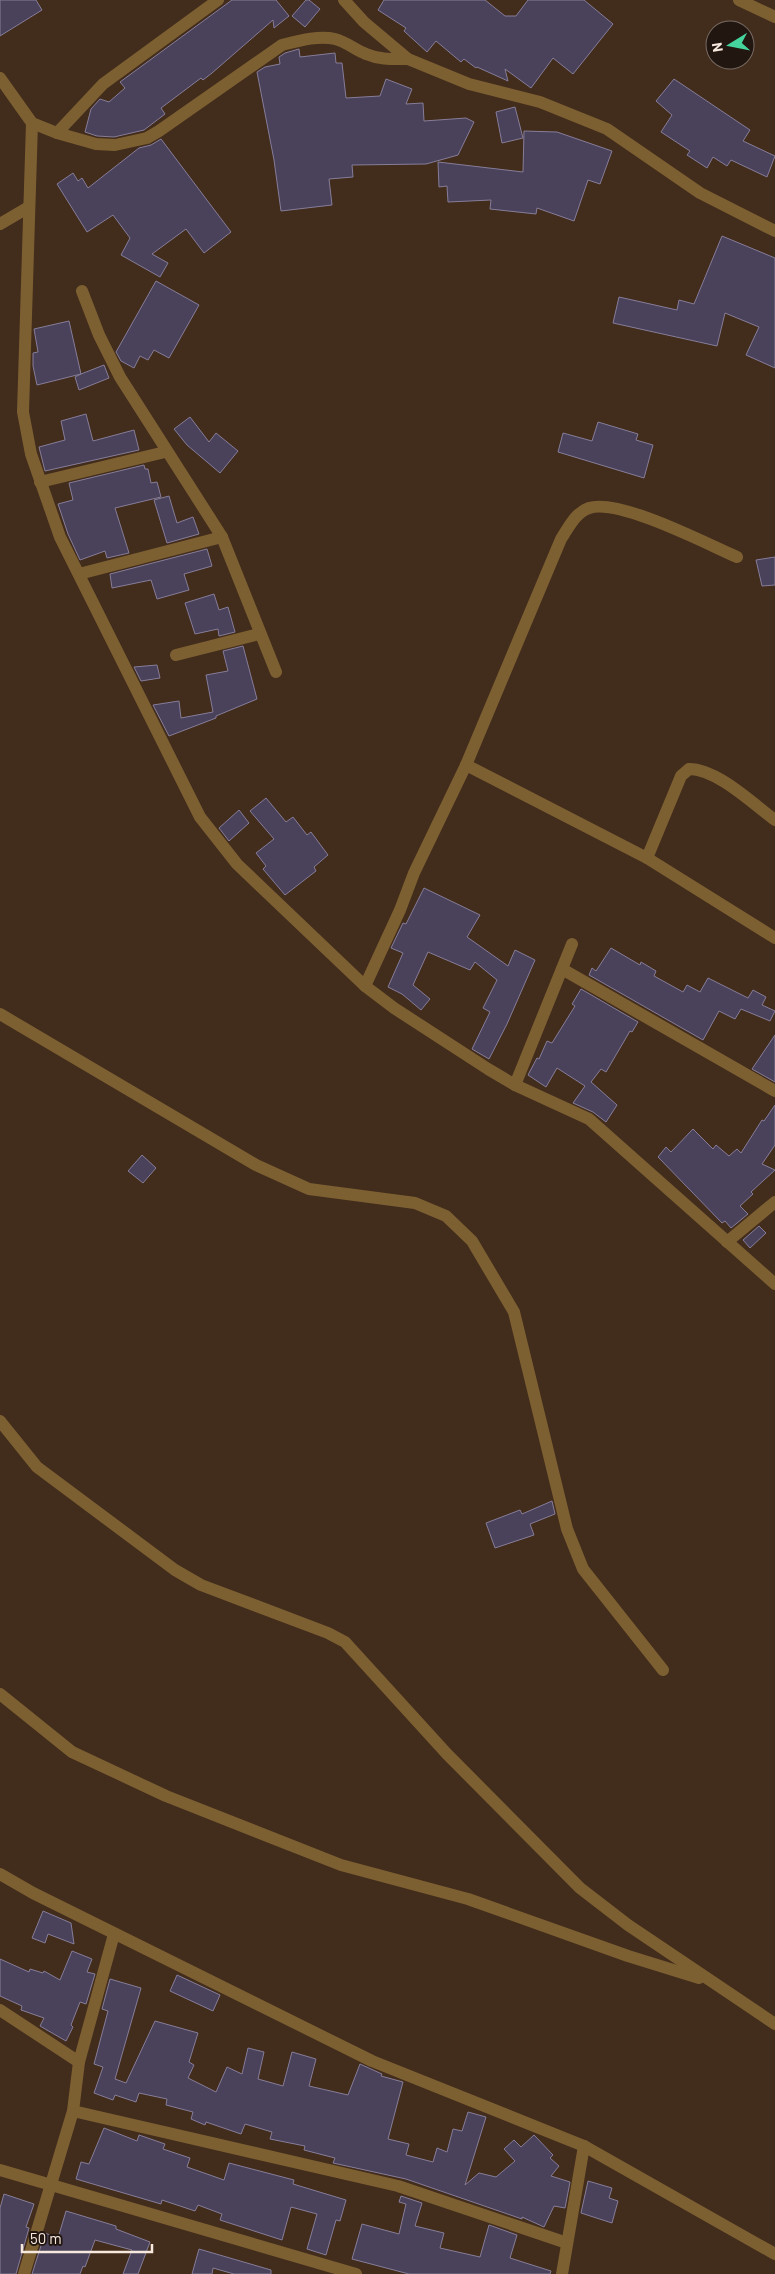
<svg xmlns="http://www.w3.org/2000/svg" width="775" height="2274" viewBox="0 0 775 2274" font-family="Barlow,sans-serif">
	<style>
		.building { fill: #4a425b; stroke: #867d99 }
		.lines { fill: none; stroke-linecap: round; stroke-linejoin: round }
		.street { stroke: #7d6032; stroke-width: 12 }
	</style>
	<rect width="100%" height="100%" fill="#422c1c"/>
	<!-- building -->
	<g class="building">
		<polygon points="0,0 36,0 42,10 0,36"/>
		<polygon points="232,0 276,0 289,16 274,28 273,20 212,73 203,80 201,78 161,108 165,114 144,130 114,137 97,136 85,132 91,109 100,99 109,102 125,88 120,82"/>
		<polygon points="306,0 309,0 320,9 305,27 292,16"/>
		<polygon points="384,0 485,0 505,16 516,16 528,0 584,0 613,24 573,74 553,58 531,88 505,69 508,81 477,67 476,68 464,59 461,62 436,41 427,52 404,31 406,28 378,10"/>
		<polygon points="299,49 300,57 335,53 336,63 342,63 346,98 380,96 386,79 412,89 406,104 423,103 424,121 466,118 474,122 458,155 426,164 352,165 353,177 329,179 332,205 281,211 274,160 257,72 265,67 280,64 279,57 285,53"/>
		<polygon points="674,79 750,130 743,141 775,156 767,177 731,160 727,166 713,157 707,168 687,155 690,151 661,132 672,115 656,101"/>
		<polygon points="515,107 523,138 502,143 496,112"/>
		<polygon points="524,131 557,132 612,151 600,184 588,180 574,221 537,208 536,214 490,209 491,200 448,202 447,186 439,187 438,162 523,172"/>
		<polygon points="161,139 231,232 204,253 186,229 152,254 168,263 160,277 121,255 130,238 113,215 87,232 57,184 73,173 78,181 82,178 88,188 139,148 151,145"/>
		<polygon points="722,236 775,258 775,368 746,355 759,327 725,313 717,346 613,323 619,297 677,310 679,300 694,304"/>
		<polygon points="156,281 199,305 169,358 154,350 148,360 140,356 134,368 121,361 116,352"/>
		<polygon points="69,321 81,374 104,365 109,378 79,390 75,377 81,374 37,385 33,366 33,353 38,352 34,329"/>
		<polygon points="86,414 93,441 134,430 139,450 45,471 39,447 65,440 61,421"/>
		<polygon points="190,417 209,442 216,433 238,451 220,473 187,445 174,429"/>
		<polygon points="598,422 638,434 636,440 653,445 644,478 558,452 563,433 592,441"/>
		<polygon points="144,465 145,469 148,469 151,483 157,482 161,497 115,508 129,553 107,558 105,551 80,560 68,534 58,504 73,500 69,483"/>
		<polygon points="169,496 177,523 193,517 199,534 167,543 154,500"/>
		<polygon points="207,549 212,566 184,574 189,590 157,599 151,580 112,588 110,574"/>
		<polygon points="775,557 775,585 762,586 756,560"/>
		<polygon points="214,594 219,610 228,607 235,632 219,636 218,629 195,634 185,603"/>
		<polygon points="243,646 257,699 216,716 216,718 169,736 153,705 179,701 181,718 213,712 206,675 228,671 223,651"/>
		<polygon points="157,665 160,678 141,681 134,667"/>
		<polygon points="266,798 286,822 293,817 307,835 311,832 328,855 314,867 316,871 285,895 263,869 266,866 256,853 274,839 250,811"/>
		<polygon points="239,810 249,823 229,841 219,828"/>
		<polygon points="424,888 480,915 467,937 508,966 515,950 535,960 507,1024 489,1059 472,1049 490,1012 483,1008 497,980 475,962 470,970 428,952 413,985 430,999 421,1010 402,994 388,987 403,953 391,948 403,923 406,924"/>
		<polygon points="611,948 640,965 641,962 656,971 654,976 683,992 687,985 700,992 708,978 748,998 753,990 766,997 762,1005 775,1011 770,1021 741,1009 735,1019 719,1011 703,1040 589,975 592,968 596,971"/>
		<polygon points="581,989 638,1022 632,1032 630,1031 606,1072 601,1069 591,1082 617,1105 606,1122 593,1112 573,1103 585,1086 557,1068 546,1087 528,1075 537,1058 539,1059 547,1041 552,1043 575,1006 572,1004"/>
		<polygon points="775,1035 775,1082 752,1069"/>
		<polygon points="775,1105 775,1145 762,1164 775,1170 751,1192 753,1194 740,1206 748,1214 731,1228 725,1221 722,1223 658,1157 666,1147 671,1152 693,1129 713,1149 716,1145 729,1156 737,1149 741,1153 762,1120 764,1121"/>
		<polygon points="142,1155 156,1168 143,1183 128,1171"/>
		<polygon points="759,1226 766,1233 750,1248 743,1240"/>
		<polygon points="552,1501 555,1514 530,1524 534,1535 495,1548 486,1523 520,1510 522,1514"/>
		<polygon points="43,1911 71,1923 74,1944 48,1934 45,1943 32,1938"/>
		<polygon points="72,1951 92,1959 87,1972 95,1974 86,2004 80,2002 71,2025 73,2027 66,2041 40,2026 44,2018 21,2010 22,2006 0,1996 0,1959 29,1972 30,1969 43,1973 44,1971 60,1980"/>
		<polygon points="177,1975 220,1995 213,2011 170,1991"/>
		<polygon points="110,1979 141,1988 115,2079 126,2083 155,2021 198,2033 189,2062 194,2065 188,2078 216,2092 227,2067 242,2074 248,2048 264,2052 258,2079 283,2086 292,2052 316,2059 309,2086 348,2095 360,2064 382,2074 381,2076 403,2082 388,2139 409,2144 406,2155 433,2162 437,2148 447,2152 453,2129 462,2131 468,2112 486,2117 465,2185 479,2173 496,2177 515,2161 504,2149 514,2140 521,2147 534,2135 553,2155 550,2158 559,2166 551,2176 570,2182 565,2208 554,2206 544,2227 522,2217 522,2219 406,2179 333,2163 335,2158 304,2150 305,2146 270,2139 272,2132 245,2124 241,2134 206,2122 205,2125 191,2119 193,2112 166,2105 167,2099 139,2093 136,2102 115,2095 113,2100 94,2093 103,2067 94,2064 108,2011 102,2009"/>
		<polygon points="104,2128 137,2141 139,2135 165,2144 163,2149 190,2158 187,2167 224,2180 229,2163 294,2180 293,2184 346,2200 340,2221 336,2220 326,2255 307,2249 317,2214 291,2207 282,2240 220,2220 222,2214 198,2205 195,2211 162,2200 161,2204 76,2179 81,2162 89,2164"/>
		<polygon points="588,2181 612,2188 609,2198 618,2201 612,2223 581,2213"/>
		<polygon points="4,2194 34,2204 26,2227 29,2228 16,2274 0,2274 0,2208"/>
		<polygon points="401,2196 422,2203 415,2226 444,2233 440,2248 480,2257 489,2225 517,2235 510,2258 551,2271 550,2274 409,2274 352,2259 362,2224 399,2234 406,2204 399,2202"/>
		<polygon points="66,2211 116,2226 116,2229 150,2242 138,2274 123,2274 132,2250 95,2240 85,2267 83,2266 80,2274 32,2274 45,2233 58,2238"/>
		<polygon points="199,2249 271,2270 271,2274 234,2274 213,2268 212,2274 192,2274"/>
	</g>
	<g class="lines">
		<!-- street -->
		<g class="street">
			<polyline points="344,0 364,22 408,59 469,84 540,102 607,129 700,193 775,231"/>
			<polyline points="739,0 775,17"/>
			<path d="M0 78 32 123 57 133 96 144 115 145 147 138 159 131 282 45C298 41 319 35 335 39 347 42 355 50 366 54 380 60 393 59 408 59"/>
			<polyline points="32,123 23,412 31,454 60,537 200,817 237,864 365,986 394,1008 488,1069 515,1085 589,1119 775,1284"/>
			<polyline points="57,133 103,84 218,0"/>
			<polyline points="0,224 29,207"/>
			<polyline points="82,291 99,335 120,377 222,537 276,672"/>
			<polyline points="40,482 165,452"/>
			<polyline points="79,574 222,537"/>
			<polyline points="176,655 259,634"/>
			<polyline points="466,765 647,858 775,938"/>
			<path d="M647 858 681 776 689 769C717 769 752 803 775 820"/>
			<polyline points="562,969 775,1091"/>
			<path d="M365 986 400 910 414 873 466 765 561 539C569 527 575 513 589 508 619 498 707 544 737 557"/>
			<polyline points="0,1014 256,1165 309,1189 415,1203 446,1216 472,1241 514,1312 567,1529 583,1569 663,1670"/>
			<polyline points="515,1085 572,944"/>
			<polyline points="727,1242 775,1202"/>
			<polyline points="0,1421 37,1467 175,1570 201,1585 328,1633 345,1642 447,1754 580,1888 628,1925 775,2024"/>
			<polyline points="0,1694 72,1752 166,1796 341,1865 468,1899 628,1956 699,1978"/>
			<polyline points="0,1874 33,1893 372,2061 584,2146 775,2254"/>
			<polyline points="0,2010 79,2062"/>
			<polyline points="73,2111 398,2186 567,2243"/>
			<polyline points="0,2170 356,2274"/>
			<polyline points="24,2274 73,2111 79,2062 114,1934"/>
			<polyline points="562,2274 584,2146"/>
		</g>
	</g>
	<!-- north arrow -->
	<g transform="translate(730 45) rotate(260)"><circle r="24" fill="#211710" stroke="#776b63"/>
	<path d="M0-4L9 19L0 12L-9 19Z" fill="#46d49e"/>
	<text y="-8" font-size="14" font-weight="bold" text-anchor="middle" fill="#f8e9df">N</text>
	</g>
	<!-- scale -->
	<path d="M22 2244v8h130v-8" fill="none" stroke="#f8e9df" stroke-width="2.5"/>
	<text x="30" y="2244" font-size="15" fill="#f8e9df" stroke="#211710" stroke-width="4" paint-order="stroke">50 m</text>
</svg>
